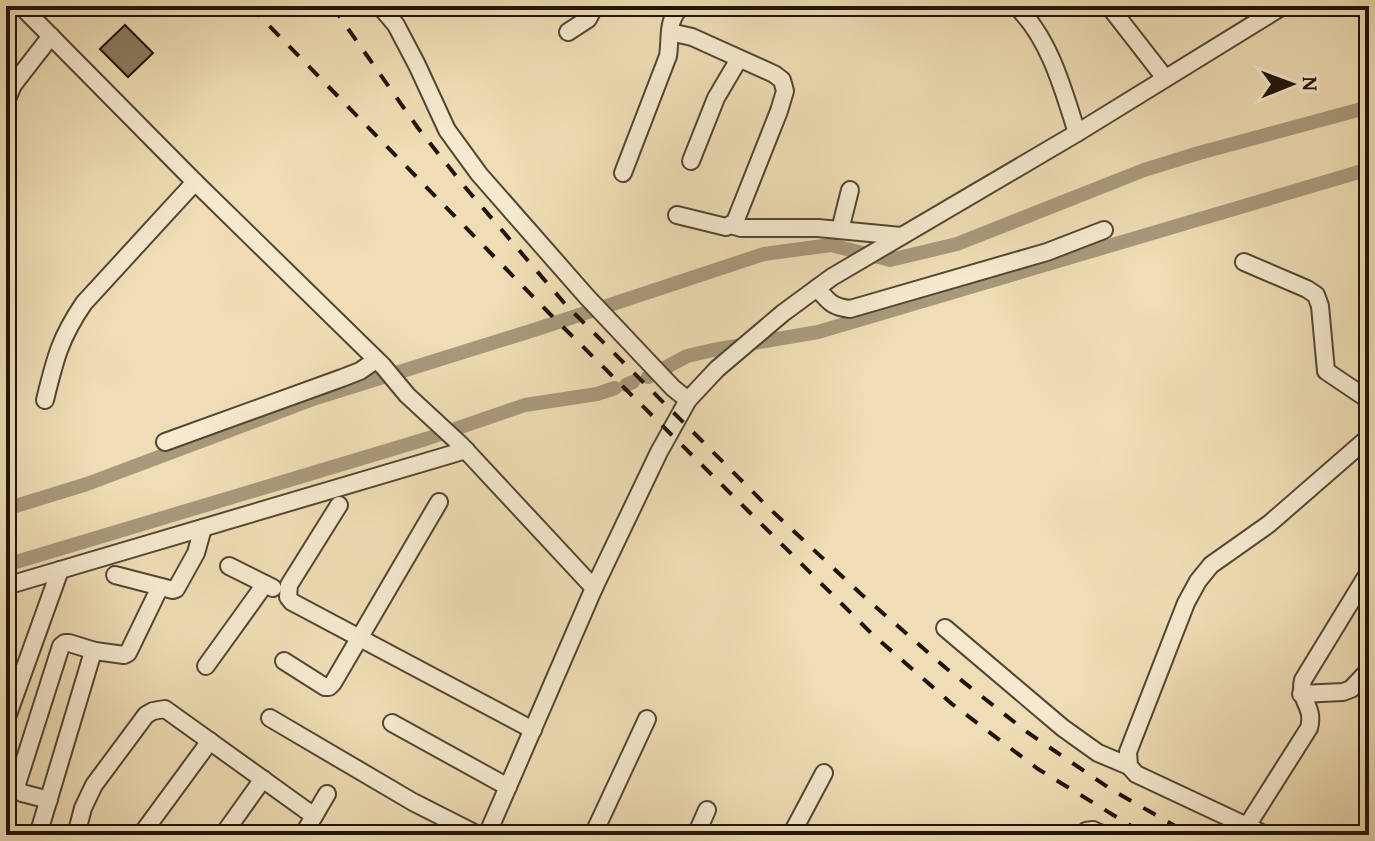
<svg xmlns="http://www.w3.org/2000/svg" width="1375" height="841" viewBox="0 0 1375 841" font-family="'Gentium Book Plus',serif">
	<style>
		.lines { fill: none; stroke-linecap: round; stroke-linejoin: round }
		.canal { stroke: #a8997b; stroke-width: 14 }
		.building { fill: #8b7d62; stroke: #1f1409; stroke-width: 2 }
		.minor-casing { stroke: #534634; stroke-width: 20 }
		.minor { stroke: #f5e9cf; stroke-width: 16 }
		.rail { stroke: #1f1409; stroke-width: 4; stroke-dasharray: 14 14; stroke-linecap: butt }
	</style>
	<rect width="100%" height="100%" fill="#efddb5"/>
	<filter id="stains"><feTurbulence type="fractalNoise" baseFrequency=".0025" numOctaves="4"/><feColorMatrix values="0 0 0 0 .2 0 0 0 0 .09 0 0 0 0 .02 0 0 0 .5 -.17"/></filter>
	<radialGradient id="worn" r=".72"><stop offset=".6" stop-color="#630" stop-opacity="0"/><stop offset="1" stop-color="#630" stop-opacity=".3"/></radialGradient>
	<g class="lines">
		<!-- canal -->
		<g class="canal">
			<polyline points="648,377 687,356 713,350 818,332 1369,169"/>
			<polyline points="626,385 633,382"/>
			<polyline points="6,509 87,484 316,398 537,329 764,254 831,245 890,260 957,244 1144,170 1199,153 1369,107"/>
			<polyline points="6,565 426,439 525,405 597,394 615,388"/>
		</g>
	</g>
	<!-- building -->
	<polygon class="building" points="125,25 153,53 128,77 100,49"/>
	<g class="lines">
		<!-- minor casing -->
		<g class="minor-casing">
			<g id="minor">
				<polyline points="21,6 195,182 383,366 407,395 460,444 594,588"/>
				<polyline points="380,6 396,25 417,65 447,130 479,174 587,297 673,388 688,400"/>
				<path d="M1016 6C1050 39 1063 89 1077 133"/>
				<polyline points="1109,6 1165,78"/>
				<polyline points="568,32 588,19 595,6"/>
				<polyline points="670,32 692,37 774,74 782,80 785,91 779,111 735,222 726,227 677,215"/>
				<polyline points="6,102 13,85 51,36"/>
				<polyline points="691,161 716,98 739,59"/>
				<path d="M623 173 668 56C671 37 666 20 682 6"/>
				<polyline points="731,225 741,228 818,228 901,236"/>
				<polyline points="840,230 850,190"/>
				<polyline points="1244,262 1307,289 1316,295 1320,306 1326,371 1369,400"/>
				<path d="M817 288C829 302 832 307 850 309L1047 252 1104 230"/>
				<path d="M45 400C55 359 60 338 84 303L195 182"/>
				<polyline points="165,442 342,378 360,371 376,360"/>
				<polyline points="339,505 289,585 288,597 292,602 533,730"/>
				<polyline points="229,566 273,588"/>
				<polyline points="115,575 173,590 176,589 196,553 203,528"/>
				<polyline points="6,586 466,450"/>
				<polyline points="945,628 1063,728 1098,753 1129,766"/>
				<polyline points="284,661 325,687 329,687 333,683 439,502"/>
				<polyline points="206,666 265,584"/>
				<polyline points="1301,694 1343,692 1351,689 1369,670"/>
				<polyline points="270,718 413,802 478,835"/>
				<polyline points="6,720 60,570"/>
				<polyline points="392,723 508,787"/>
				<polyline points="49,800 22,793 17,788 17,784 61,646 65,643 69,643 95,651"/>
				<path d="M1247 826 1309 728C1315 706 1298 701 1303 680L1369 572"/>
				<polyline points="38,835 92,655 95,651 124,655 128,653 160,587"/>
				<polyline points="76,835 83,808 94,785 146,715 153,711 165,709 314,816"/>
				<polyline points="141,835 210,741"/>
				<polyline points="223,835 263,779"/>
				<polyline points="303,835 327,794"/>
				<polyline points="487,835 594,588 659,452 688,400 717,369 783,313 832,277 1077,133 1283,6"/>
				<polyline points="593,835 647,719"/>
				<polyline points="696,835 707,810"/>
				<polyline points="791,835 824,773"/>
				<polyline points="1083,835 1086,831 1093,830 1104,835"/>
				<polyline points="1266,835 1136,774 1129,766 1128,752 1186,603 1198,581 1211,565 1269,524 1369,437"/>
			</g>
		</g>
		<!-- minor -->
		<use href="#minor" class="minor"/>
		<!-- rail -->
		<g class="rail">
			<polyline points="250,6 549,313 871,633 952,704 1038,769 1146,835"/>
			<polyline points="332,6 418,128 464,186 566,305 770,509 861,594 947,669 1027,732 1112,790 1191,835"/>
		</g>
	</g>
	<!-- margin -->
	<rect width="1375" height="841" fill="none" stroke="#efddb5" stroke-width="32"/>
	<rect x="8" y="8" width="1359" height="825" fill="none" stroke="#1f1409" stroke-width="4"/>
	<rect x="16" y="16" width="1343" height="809" fill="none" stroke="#1f1409" stroke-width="2"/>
	<!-- north arrow -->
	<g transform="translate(1291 84) rotate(89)" stroke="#f5e9cf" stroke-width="6" paint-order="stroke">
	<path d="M0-6L14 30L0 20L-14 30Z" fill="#1f1409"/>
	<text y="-12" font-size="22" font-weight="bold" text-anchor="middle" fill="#1f1409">N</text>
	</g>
	<rect width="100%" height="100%" filter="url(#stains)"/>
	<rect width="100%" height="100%" fill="url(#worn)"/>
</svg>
